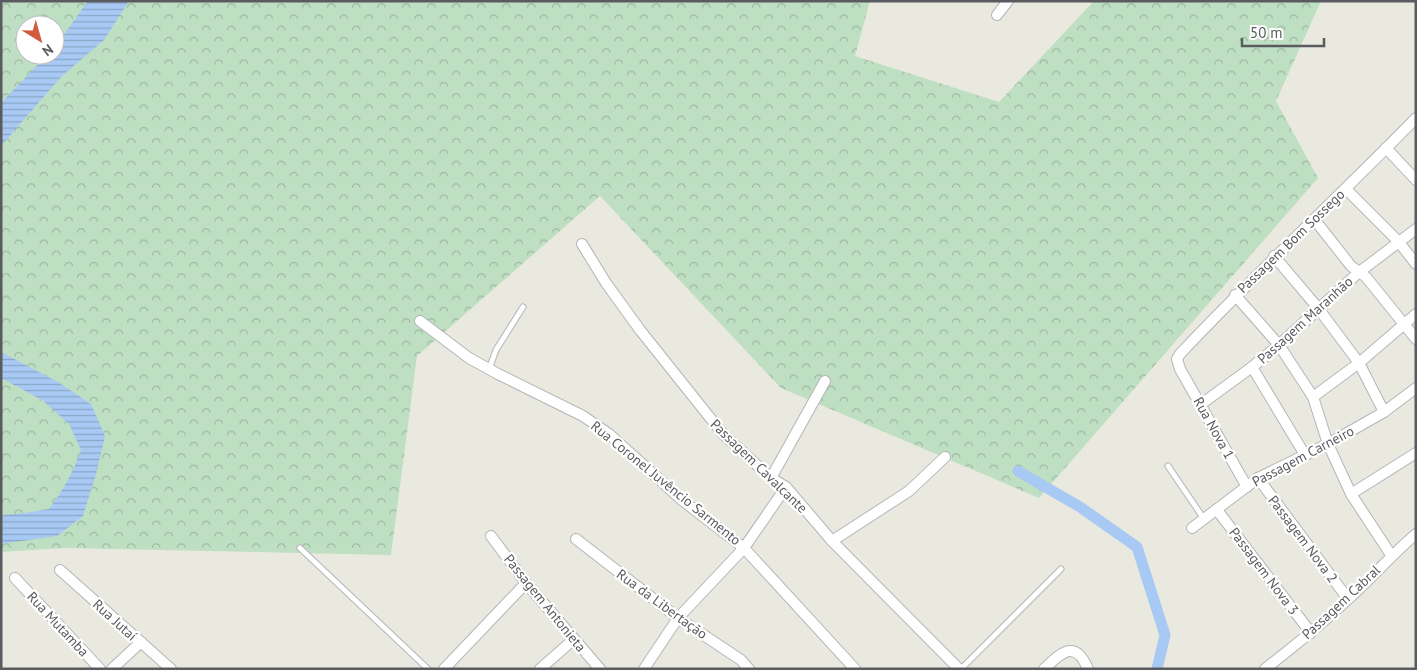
<svg xmlns="http://www.w3.org/2000/svg" width="1417" height="670" viewBox="0 0 1417 670" font-family="'PT Sans',sans-serif">
	<style>
		.forest { fill: url(#forest-crowns); fill-rule: evenodd }
		.water { fill: url(#water-rules) }
		.lines { fill: none; stroke-linecap: round; stroke-linejoin: round }
		.canal { stroke: #a7c9f3; stroke-width: 11 }
		.service-casing { stroke: #b3b5b9; stroke-width: 7 }
		.minor-casing { stroke: #b3b5b9; stroke-width: 12 }
		.service { stroke: #fff; stroke-width: 5 }
		.minor { stroke: #fff; stroke-width: 10 }
		.labels { text-anchor: middle; stroke-width: 4.5; stroke-linejoin: round; paint-order: stroke }
		.street-label { font-size: 14px; fill: #595b5f; stroke: #fff }
	</style>
	<defs>
		<pattern id="forest-crowns" width="20" height="18" patternUnits="userSpaceOnUse" patternTransform="scale(1.25)"><rect width="20" height="18" fill="#bfdfc3"/><path d="M2 6a3 3 0 1 1 6 0M12 15a3 3 0 1 1 6 0" fill="none" stroke="#9eb8a2"/></pattern>
		<pattern id="water-rules" width="6" height="5" patternUnits="userSpaceOnUse" patternTransform="scale(1.25)"><rect width="6" height="5" fill="#a7c9f3"/><path d="M0 2.5h6" fill="none" stroke="#8ba6c8"/></pattern>
	</defs>
	<rect width="100%" height="100%" fill="#eae9e0"/>
	<!-- forest -->
	<path class="forest" d="M1 1H870L855 56 999 102 1094 1H1321L1276 101 1318 178 1039 498 781 388 600 196 417 356 391 555 64 548 1 552ZM25 25H55V55H25Z"/>
	<!-- water -->
	<g class="water">
		<polygon points="88,1 129,1 104,40 61,77 1,146 1,103 47,55 55,55 55,47"/>
		<path d="M1 352 58 382 91 404 105 436 96 474 83 516 57 536 1 544V515L25 513 49 509C63 490 73 473 81 450L69 424 42 400 1 378Z"/>
	</g>
	<g class="lines">
		<!-- canal -->
		<polyline class="canal" points="1018,471 1080,507 1137,547 1165,635 1157,669"/>
		<!-- service casing -->
		<g class="service-casing">
			<g id="service">
				<polyline points="489,369 496,350 523,307"/>
				<polyline points="1168,466 1204,519"/>
				<polyline points="300,548 428,669"/>
				<polyline points="961,669 1061,569"/>
			</g>
		</g>
		<!-- minor casing -->
		<g class="minor-casing">
			<g id="minor">
				<polyline points="997,15 1008,1"/>
				<polyline points="1386,148 1416,180"/>
				<polyline points="1346,189 1398,241 1416,264"/>
				<polyline points="1314,219 1351,266 1366,277 1416,339"/>
				<polyline points="582,244 606,283 640,330 723,434 771,478 786,487 832,541 959,669"/>
				<polyline points="1274,256 1318,308 1359,363 1384,412"/>
				<polyline points="1235,295 1279,345 1313,397 1328,444 1351,494 1391,555"/>
				<polyline points="420,321 469,358 498,374 583,416 609,434 682,500 744,548 855,669"/>
				<polyline points="1313,397 1359,363 1416,314"/>
				<polyline points="1200,405 1252,367"/>
				<polyline points="1305,455 1252,367 1279,345 1358,273 1416,229"/>
				<polyline points="771,478 825,381"/>
				<polyline points="1258,478 1348,599"/>
				<path d="M1247 487 1180 369 1177 359 1180 354C1256 273 1338 198 1416 118"/>
				<polyline points="1351,494 1416,453"/>
				<polyline points="1217,510 1311,633"/>
				<polyline points="1192,528 1258,478 1328,444 1384,412 1416,388"/>
				<polyline points="491,536 526,583 600,669"/>
				<polyline points="576,539 678,618 741,660 749,669"/>
				<polyline points="832,541 909,491 945,457"/>
				<polyline points="60,570 171,669"/>
				<polyline points="15,578 100,669"/>
				<polyline points="112,669 141,642"/>
				<polyline points="444,669 526,583"/>
				<polyline points="540,669 573,640"/>
				<polyline points="644,669 678,618 744,548 786,487"/>
				<path d="M1044 669C1061 653 1075 638 1088 669"/>
				<path d="M1265 669C1293 647 1321 625 1347 600 1371 579 1391 555 1416 534"/>
			</g>
		</g>
		<!-- service -->
		<use href="#service" class="service"/>
		<!-- minor -->
		<use href="#minor" class="minor"/>
	</g>
	<g class="labels">
		<!-- street labels -->
		<g class="street-label">
			<text transform="translate(1291 241) rotate(-44)" y="5">Passagem Bom Sossego</text>
			<text transform="translate(1305 320) rotate(-42)" y="5">Passagem Maranhão</text>
			<text transform="translate(1214 428) rotate(61)" y="5">Rua Nova 1</text>
			<text transform="translate(1303 456) rotate(-28)" y="5">Passagem Carneiro</text>
			<text transform="translate(759 466) rotate(44)" y="5">Passagem Cavalcante</text>
			<text transform="translate(666 483) rotate(39)" y="5">Rua Coronel Juvêncio Sarmento</text>
			<text transform="translate(1303 539) rotate(53)" y="5">Passagem Nova 2</text>
			<text transform="translate(1264 571) rotate(53)" y="5">Passagem Nova 3</text>
			<text transform="translate(1341 602) rotate(-43)" y="5">Passagem Cabral</text>
			<text transform="translate(545 603) rotate(51)" y="5">Passagem Antonieta</text>
			<text transform="translate(662 604) rotate(36)" y="5">Rua da Libertação</text>
			<text transform="translate(115 620) rotate(42)" y="5">Rua Jutaí</text>
			<text transform="translate(58 624) rotate(47)" y="5">Rua Mutamba</text>
		</g>
	</g>
	<!-- border -->
	<rect width="1417" height="670" fill="none" stroke="#595b5f" stroke-width="5"/>
	<!-- north arrow -->
	<g transform="translate(40 40) rotate(143)"><circle r="24" fill="#ffffff" stroke="#bdbdbf"/>
	<path d="M0-4L9 19L0 12L-9 19Z" fill="#d25b3e"/>
	<text y="-8" font-size="14" font-weight="bold" text-anchor="middle" fill="#595b5f">N</text>
	</g>
	<!-- scale -->
	<path d="M1242 38v8h82v-8" fill="none" stroke="#595b5f" stroke-width="2.5"/>
	<text x="1250" y="38" font-size="15" fill="#595b5f" stroke="#ffffff" stroke-width="4" paint-order="stroke">50 m</text>
</svg>
